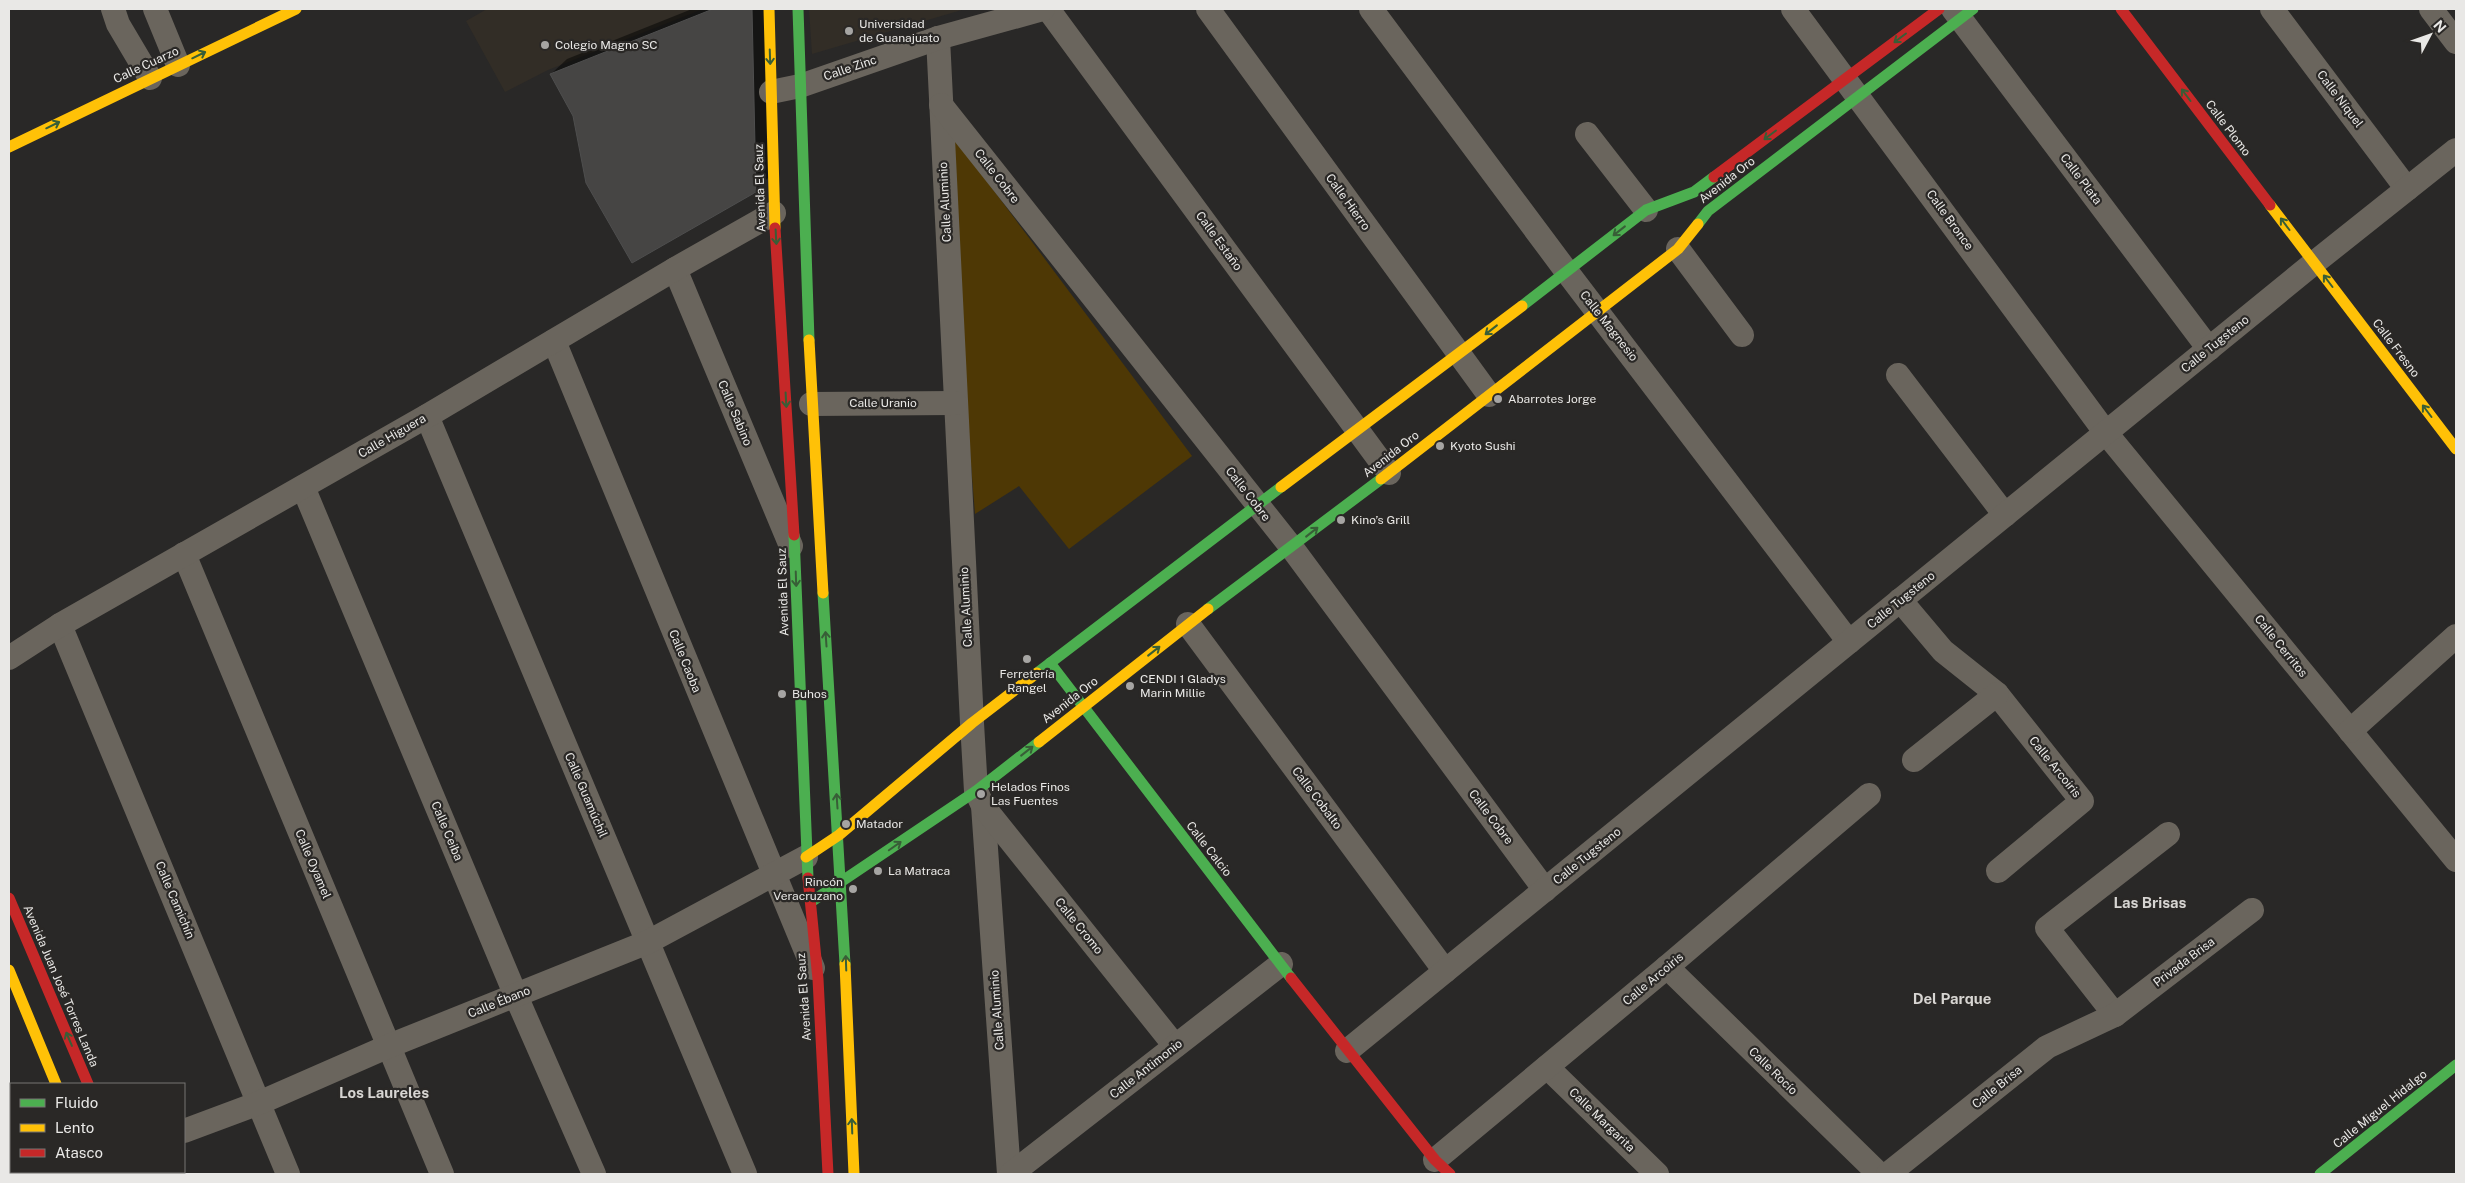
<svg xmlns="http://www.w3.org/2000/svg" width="2465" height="1183" viewBox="0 0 2465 1183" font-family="'Public Sans',sans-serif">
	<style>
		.built { fill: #322d26 }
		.green { fill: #4e3805 }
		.shadow { fill: #0007 }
		.building { fill: #464544; stroke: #4e4e4e }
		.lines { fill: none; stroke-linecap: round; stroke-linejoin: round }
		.street { stroke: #6a655d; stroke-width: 24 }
		.fast { stroke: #4caf50; stroke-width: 11 }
		.slow { stroke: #ffc107; stroke-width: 11 }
		.jam { stroke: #c62828; stroke-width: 11 }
		.oneway { stroke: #385e37 }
		.poi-dot { fill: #a6a5a3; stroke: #2a2826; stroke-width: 2 }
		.labels { text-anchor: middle; stroke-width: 4.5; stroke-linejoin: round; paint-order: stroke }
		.poi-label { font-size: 12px; fill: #e9e8e6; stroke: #2a2826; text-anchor: start }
		.street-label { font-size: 12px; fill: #e9e8e6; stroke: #2a2826 }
		.quarter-label { font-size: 15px; font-weight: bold; fill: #d7d5d2; stroke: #2a2826 }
	</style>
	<rect width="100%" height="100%" fill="#292827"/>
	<!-- built -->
	<g class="built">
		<polygon points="487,9 703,9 548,70 505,92 466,21"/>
		<polygon points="809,9 965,9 812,54"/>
	</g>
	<!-- green -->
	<polygon class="green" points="944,124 1192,456 1069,549 1019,486 975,514"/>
	<!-- shadow -->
	<polygon class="shadow" points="692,9 767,9 771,175 755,191 575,115 551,74 567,59"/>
	<!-- building -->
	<polygon class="building" points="713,9 752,9 756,192 632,263 586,183 573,116 550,74"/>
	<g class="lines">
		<!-- street -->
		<g class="street">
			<polyline points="113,9 118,24 150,78"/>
			<polyline points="155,9 178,65"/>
			<polyline points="1048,9 1389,473"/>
			<polyline points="1208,9 1489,395"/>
			<polyline points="1371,9 1567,272 1849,642"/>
			<polyline points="1793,9 2106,433 2456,860"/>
			<polyline points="1953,9 2209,349"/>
			<polyline points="2272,9 2407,189"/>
			<polyline points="2431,9 2456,42"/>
			<polyline points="938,38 972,723 976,791 983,806 1009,1174"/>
			<polyline points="771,92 800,86 938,38 1043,9"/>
			<polyline points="941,105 1292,548 1545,890"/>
			<polyline points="1587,134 1646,210"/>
			<polyline points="1678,249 1742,335"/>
			<polyline points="675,269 791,546"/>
			<polyline points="554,341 813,968"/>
			<polyline points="1898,375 2005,515"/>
			<polyline points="811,404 955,403"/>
			<polyline points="427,416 745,1174"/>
			<polyline points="303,487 516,996 594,1174"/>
			<polyline points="184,554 442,1174"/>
			<polyline points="1900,600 1943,651 1997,694 2082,801 1998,871"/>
			<polyline points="1188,624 1445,971"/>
			<polyline points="60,625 288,1174"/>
			<polyline points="9,658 60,625 427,416 675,269 774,213"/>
			<polyline points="2350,731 2456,636"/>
			<polyline points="1914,760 1997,694"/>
			<polyline points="983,806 1175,1046"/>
			<polyline points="1667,967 1879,1174"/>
			<polyline points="2115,1015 2047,928 2168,834"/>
			<polyline points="1347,1051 2314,263 2456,150"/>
			<polyline points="1547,1067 1657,1174"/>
			<polyline points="184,1131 259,1103 389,1046 648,942 806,857"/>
			<polyline points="1435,1160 1667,967 1869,795"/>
			<polyline points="1011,1174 1281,964"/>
			<polyline points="1888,1174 2047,1047 2115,1015 2252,910"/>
		</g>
		<!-- fast -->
		<g class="fast">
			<polyline points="798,9 809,340"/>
			<polyline points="1698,224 1708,211 1973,9"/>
			<polyline points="1522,306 1646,210 1694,192 1714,177"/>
			<polyline points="794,535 808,878"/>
			<polyline points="823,593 845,964"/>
			<polyline points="1208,609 1381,479"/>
			<polyline points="1050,663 1291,978"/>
			<polyline points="1037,673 1281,487"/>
			<polyline points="811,902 976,791 1039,742"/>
			<polyline points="2320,1174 2456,1065"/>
		</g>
		<!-- slow -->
		<g class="slow">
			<polyline points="769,9 775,228"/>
			<polyline points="9,147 296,9"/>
			<polyline points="2270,205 2456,449"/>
			<polyline points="809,340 823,593"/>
			<polyline points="1381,479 1678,249 1698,224"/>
			<polyline points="1281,487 1522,306"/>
			<polyline points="1039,742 1208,609"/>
			<polyline points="806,857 839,835 972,723 1037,673"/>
			<polyline points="845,964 854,1174"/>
			<polyline points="9,970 56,1084"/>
		</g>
		<!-- jam -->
		<g class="jam">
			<polyline points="2121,9 2270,205"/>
			<polyline points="1714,177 1939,9"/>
			<polyline points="775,228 794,535"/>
			<polyline points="808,878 818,979 828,1174"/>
			<polyline points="9,898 88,1084"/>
			<polyline points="1291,978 1435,1160 1450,1174"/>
			<polyline points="91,1172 92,1174"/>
			<polyline points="125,1172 126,1174"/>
		</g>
	</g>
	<!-- one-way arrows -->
	<defs><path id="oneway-shaft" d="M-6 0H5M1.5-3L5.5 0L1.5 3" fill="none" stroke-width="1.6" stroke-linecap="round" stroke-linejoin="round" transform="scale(1.25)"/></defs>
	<g class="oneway">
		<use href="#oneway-shaft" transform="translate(1900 38) rotate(143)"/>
		<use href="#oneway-shaft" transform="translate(199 55) rotate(-26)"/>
		<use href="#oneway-shaft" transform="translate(770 57) rotate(88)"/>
		<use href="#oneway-shaft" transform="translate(2186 95) rotate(-127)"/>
		<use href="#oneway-shaft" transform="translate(53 125) rotate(-26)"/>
		<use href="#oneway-shaft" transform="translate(1770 135) rotate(143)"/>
		<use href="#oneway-shaft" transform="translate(2285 224) rotate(-127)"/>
		<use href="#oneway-shaft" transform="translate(1619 231) rotate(142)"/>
		<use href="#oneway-shaft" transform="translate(776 237) rotate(87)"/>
		<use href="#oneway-shaft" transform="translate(2328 281) rotate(-127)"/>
		<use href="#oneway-shaft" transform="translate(1491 330) rotate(142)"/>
		<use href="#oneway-shaft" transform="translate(786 400) rotate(87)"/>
		<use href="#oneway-shaft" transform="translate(2427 411) rotate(-127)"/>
		<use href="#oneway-shaft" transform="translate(1312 532) rotate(-38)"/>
		<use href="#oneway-shaft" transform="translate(796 579) rotate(88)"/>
		<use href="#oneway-shaft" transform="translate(826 639) rotate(-94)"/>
		<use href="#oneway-shaft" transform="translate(1154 651) rotate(-38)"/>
		<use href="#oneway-shaft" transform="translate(1027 751) rotate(-38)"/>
		<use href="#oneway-shaft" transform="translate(837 801) rotate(-94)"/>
		<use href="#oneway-shaft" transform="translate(895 846) rotate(-35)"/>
		<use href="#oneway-shaft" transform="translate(846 963) rotate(-92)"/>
		<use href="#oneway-shaft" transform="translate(69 1039) rotate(-113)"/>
		<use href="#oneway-shaft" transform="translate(852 1126) rotate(-92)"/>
	</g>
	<!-- markers -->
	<g class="poi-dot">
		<circle cx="849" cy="31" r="5"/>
		<circle cx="545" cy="45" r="5"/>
		<circle cx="1498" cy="399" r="5"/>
		<circle cx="1440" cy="446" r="5"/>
		<circle cx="1341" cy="520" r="5"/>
		<circle cx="1027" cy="659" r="5"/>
		<circle cx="1130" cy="686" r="5"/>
		<circle cx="782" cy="694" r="5"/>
		<circle cx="981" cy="794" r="5"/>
		<circle cx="846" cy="824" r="5"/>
		<circle cx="878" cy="871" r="5"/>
		<circle cx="853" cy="889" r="5"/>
	</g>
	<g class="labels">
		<!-- poi labels -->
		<g class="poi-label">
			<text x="859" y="28">Universidad<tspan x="859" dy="14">de Guanajuato</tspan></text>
			<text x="555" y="49">Colegio Magno SC</text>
			<text x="1508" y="403">Abarrotes Jorge</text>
			<text x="1450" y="450">Kyoto Sushi</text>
			<text x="1351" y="524">Kino’s Grill</text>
			<text x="1027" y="678" text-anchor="middle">Ferretería<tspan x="1027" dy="14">Rangel</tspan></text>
			<text x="1140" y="683">CENDI 1 Gladys<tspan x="1140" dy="14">Marin Millie</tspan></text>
			<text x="792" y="698">Buhos</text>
			<text x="991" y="791">Helados Finos<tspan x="991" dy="14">Las Fuentes</tspan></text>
			<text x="856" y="828">Matador</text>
			<text x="888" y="875">La Matraca</text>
			<text x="843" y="886" text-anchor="end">Rincón<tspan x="843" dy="14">Veracruzano</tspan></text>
		</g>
		<!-- street labels -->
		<g class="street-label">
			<text transform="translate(146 65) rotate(-25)" y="4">Calle Cuarzo</text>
			<text transform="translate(850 68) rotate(-19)" y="4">Calle Zinc</text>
			<text transform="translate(2340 99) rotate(53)" y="4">Calle Níquel</text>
			<text transform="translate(2228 128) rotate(53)" y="4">Calle Plomo</text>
			<text transform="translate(997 176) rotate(52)" y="4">Calle Cobre</text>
			<text transform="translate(2081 179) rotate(53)" y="4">Calle Plata</text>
			<text transform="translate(1727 180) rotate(-38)" y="4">Avenida Oro</text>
			<text transform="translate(760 188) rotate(-92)" y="4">Avenida El Sauz</text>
			<text transform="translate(945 202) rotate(-93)" y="4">Calle Aluminio</text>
			<text transform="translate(1348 202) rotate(54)" y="4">Calle Hierro</text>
			<text transform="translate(1950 220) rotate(54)" y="4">Calle Bronce</text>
			<text transform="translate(1219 241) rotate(54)" y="4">Calle Estaño</text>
			<text transform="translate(1609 326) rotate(52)" y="4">Calle Magnesio</text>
			<text transform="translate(2215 344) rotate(-39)" y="4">Calle Tugsteno</text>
			<text transform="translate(2396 348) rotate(53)" y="4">Calle Fresno</text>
			<text x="883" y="407">Calle Uranio</text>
			<text transform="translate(735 413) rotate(67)" y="4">Calle Sabino</text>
			<text transform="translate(392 436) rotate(-30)" y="4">Calle Higuera</text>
			<text transform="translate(1391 454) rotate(-38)" y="4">Avenida Oro</text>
			<text transform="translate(1248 494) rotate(52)" y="4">Calle Cobre</text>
			<text transform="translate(783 592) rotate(-92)" y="4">Avenida El Sauz</text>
			<text transform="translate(1901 600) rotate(-39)" y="4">Calle Tugsteno</text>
			<text transform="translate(966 607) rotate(-93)" y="4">Calle Aluminio</text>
			<text transform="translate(2281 646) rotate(51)" y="4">Calle Cerritos</text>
			<text transform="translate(685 661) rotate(68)" y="4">Calle Caoba</text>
			<text transform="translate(1070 700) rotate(-38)" y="4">Avenida Oro</text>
			<text transform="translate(2055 767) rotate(51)" y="4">Calle Arcoiris</text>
			<text transform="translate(586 795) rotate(67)" y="4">Calle Guamúchil</text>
			<text transform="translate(1317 798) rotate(53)" y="4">Calle Cobalto</text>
			<text transform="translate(1491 817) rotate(53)" y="4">Calle Cobre</text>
			<text transform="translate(447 831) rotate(67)" y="4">Calle Ceiba</text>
			<text transform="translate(1209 849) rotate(52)" y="4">Calle Calcio</text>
			<text transform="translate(1587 856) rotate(-39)" y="4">Calle Tugsteno</text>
			<text transform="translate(313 864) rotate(67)" y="4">Calle Oyamel</text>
			<text transform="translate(175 900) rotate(67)" y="4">Calle Camichín</text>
			<text transform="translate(1079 926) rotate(51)" y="4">Calle Cromo</text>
			<text transform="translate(2184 962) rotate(-37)" y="4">Privada Brisa</text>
			<text transform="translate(1653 979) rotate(-40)" y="4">Calle Arcoiris</text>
			<text transform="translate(61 986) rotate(67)" y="4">Avenida Juan José Torres Landa</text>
			<text transform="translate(804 997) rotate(-94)" y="4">Avenida El Sauz</text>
			<text transform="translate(499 1002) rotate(-22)" y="4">Calle Ébano</text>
			<text transform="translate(997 1010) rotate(-94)" y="4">Calle Aluminio</text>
			<text transform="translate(1146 1069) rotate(-38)" y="4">Calle Antimonio</text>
			<text transform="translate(1773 1071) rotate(44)" y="4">Calle Rocío</text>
			<text transform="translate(1997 1087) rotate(-39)" y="4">Calle Brisa</text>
			<text transform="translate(2380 1109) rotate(-39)" y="4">Calle Miguel Hidalgo</text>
			<text transform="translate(1602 1120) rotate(44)" y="4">Calle Margarita</text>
		</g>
		<!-- quarter labels -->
		<g class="quarter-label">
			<text x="2150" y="908">Las Brisas</text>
			<text x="1952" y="1004">Del Parque</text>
			<text x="384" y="1098">Los Laureles</text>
		</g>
	</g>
	<!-- border -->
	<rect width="2465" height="1183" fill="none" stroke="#e9e8e6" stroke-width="20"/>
	<!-- legend -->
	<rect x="10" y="1083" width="175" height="90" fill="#2a2826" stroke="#767573"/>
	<rect x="20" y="1099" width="25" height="8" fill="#4caf50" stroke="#767573"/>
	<text x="55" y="1108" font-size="15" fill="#e9e8e6">Fluido</text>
	<rect x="20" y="1124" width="25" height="8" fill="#ffc107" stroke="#767573"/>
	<text x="55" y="1133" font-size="15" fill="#e9e8e6">Lento</text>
	<rect x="20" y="1149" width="25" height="8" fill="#c62828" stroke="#767573"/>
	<text x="55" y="1158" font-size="15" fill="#e9e8e6">Atasco</text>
	<!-- north arrow -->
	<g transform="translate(2430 35) rotate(49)" stroke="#2a2826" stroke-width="4" paint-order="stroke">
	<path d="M0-4L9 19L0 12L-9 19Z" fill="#e9e8e6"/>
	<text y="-8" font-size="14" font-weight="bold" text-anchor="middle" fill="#e9e8e6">N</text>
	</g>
</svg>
